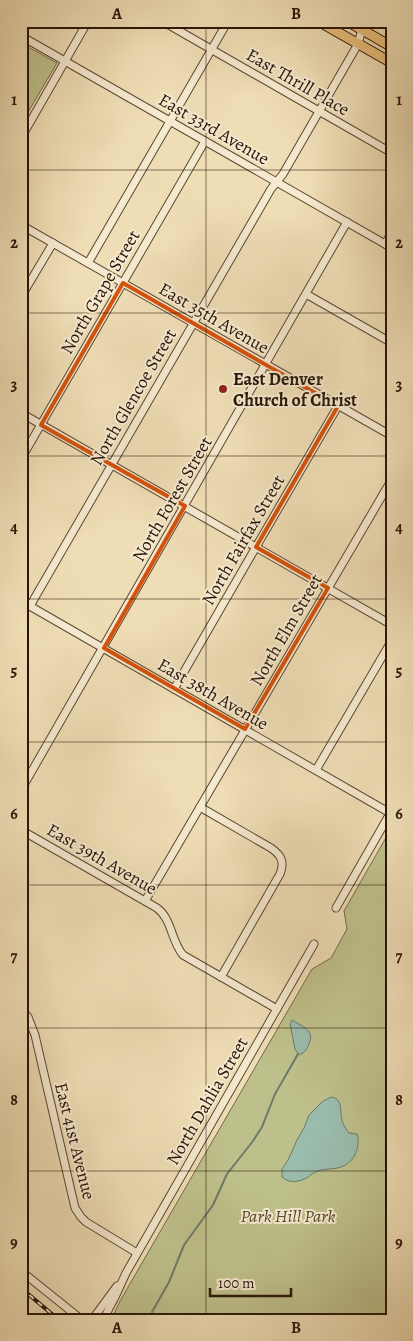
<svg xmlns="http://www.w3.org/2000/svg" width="413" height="1341" viewBox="0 0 413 1341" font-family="Alegreya,serif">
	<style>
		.green { fill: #bec08b; stroke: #736a4a }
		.water { fill: #9abcad; stroke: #6c796b }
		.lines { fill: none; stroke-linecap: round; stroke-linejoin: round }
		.stream { stroke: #6c796b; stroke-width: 2 }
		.minor-casing { stroke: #5a4733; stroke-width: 9 }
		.major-casing { stroke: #281508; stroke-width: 11 }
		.minor { stroke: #f5e9cf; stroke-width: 7 }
		.major { stroke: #e8be7a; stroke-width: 9 }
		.rail-casing { stroke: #281508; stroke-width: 4 }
		.rail { stroke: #f5e9cf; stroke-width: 2; stroke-dasharray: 5.5; stroke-linecap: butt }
		.marked { fill: none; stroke: #d5520c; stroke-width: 4; stroke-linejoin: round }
		.grid { fill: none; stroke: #281508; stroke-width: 1; stroke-opacity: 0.55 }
		.poi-dot { fill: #8f2418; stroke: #f5e9cf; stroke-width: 2 }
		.labels { text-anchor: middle; stroke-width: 4; stroke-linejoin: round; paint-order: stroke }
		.street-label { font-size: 18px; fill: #281508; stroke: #f5e9cf }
		.poi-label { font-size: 18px; font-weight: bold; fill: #281508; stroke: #f5e9cf; text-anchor: start }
		.park-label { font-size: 18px; font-style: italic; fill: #55482f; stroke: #f5e9cf }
		.neatline { fill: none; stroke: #281508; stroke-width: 2 }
		.grid-label { font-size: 16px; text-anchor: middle; font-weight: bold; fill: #281508 }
	</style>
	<rect width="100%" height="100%" fill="#efddb5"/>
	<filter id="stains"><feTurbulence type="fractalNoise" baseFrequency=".004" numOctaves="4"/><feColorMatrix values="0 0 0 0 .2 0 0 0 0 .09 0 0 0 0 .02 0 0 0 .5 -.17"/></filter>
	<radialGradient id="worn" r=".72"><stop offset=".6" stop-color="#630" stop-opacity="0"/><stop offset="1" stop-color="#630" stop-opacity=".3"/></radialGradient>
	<!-- green -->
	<g class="green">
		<polygon points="21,43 57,63 21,124"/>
		<polygon points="392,827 392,1320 111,1320 120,1301 312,969 331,958 347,929 344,911"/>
	</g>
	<!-- water -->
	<g class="water">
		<path d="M292 1020C303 1027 315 1030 309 1044 307 1048 306 1051 302 1054H298L295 1049 290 1024Z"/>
		<path d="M331 1097C343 1098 340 1112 342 1121 344 1126 346 1129 349 1133L357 1134C361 1147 354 1163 341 1167 334 1170 325 1168 318 1171 314 1172 311 1175 308 1177 300 1182 289 1184 282 1177V1169L288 1160 297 1140 304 1128 309 1115 322 1102Z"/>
	</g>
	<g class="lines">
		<!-- stream -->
		<polyline class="stream" points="152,1312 169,1282 184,1245 213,1205 227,1174 253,1141 262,1127 275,1094 298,1054"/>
		<!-- minor casing -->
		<g class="minor-casing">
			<g id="minor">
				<polyline points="162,21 392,153"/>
				<polyline points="21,36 392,248"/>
				<polyline points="21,138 88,21"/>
				<polyline points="21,225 392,436"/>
				<polyline points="385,244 392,232"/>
				<polyline points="88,263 228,21"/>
				<polyline points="306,294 392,343"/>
				<polyline points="21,297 53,243"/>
				<polyline points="21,413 392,625"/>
				<polyline points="21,459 205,141"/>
				<polyline points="21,601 390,813"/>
				<polyline points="30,606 271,189 283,174 358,44 362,29 367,21"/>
				<polyline points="174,689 256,547 338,406"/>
				<polyline points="316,770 392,640"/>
				<polyline points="21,790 347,222"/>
				<path d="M200 807 271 848C281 855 285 862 280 874L221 977"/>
				<path d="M21 830 157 908C172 919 171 941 183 955L277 1009"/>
				<polyline points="145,901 392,479"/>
				<polyline points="336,908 392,810"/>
				<polyline points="21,1009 28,1017 35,1035 75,1208 81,1217 86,1222 137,1253"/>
				<polyline points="21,1271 82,1320"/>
				<polyline points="92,1320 117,1286"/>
				<polyline points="103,1320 115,1297 126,1273 314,944"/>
			</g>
		</g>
		<!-- major casing -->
		<g class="major-casing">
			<g id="major">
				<polyline points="318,21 392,63"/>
				<polyline points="347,21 392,47"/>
			</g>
		</g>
		<!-- minor -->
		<use href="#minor" class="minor"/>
		<!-- major -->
		<use href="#major" class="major"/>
		<!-- rail casing -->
		<g class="rail-casing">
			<g id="rail">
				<polyline points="21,1288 59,1320"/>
				<polyline points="21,1310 32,1320"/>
			</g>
		</g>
		<!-- rail -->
		<use href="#rail" class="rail"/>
	</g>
	<!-- marked area -->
	<path class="marked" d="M123 283 338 406 256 547 328 588 245 729 104 648 185 506 41 425Z"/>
	<!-- grid -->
	<path class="grid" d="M206 21V1320M21 170H392M21 313H392M21 456H392M21 599H392M21 742H392M21 885H392M21 1028H392M21 1171H392"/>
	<!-- markers -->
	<circle class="poi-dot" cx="223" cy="389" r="5"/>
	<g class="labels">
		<!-- street labels -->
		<g class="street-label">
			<text transform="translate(298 82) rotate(30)" y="6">East Thrill Place</text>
			<text transform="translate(214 129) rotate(30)" y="6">East 33rd Avenue</text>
			<text transform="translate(100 292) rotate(-60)" y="6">North Grape Street</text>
			<text transform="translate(214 318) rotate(30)" y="6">East 35th Avenue</text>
			<text transform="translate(133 397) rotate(-60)" y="6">North Glencoe Street</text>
			<text transform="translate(172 499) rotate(-60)" y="6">North Forest Street</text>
			<text transform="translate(243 540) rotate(-60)" y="6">North Fairfax Street</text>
			<text transform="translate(286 630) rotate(-60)" y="6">North Elm Street</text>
			<text transform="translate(213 694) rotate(30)" y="6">East 38th Avenue</text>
			<text transform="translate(102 859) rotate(30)" y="6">East 39th Avenue</text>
			<text transform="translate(207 1101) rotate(-60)" y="6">North Dahlia Street</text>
			<text transform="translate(75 1141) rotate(76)" y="6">East 41st Avenue</text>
		</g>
		<!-- poi labels -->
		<g class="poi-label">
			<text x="233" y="385">East Denver<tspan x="233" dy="21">Church of Christ</tspan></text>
		</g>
		<!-- park labels -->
		<g class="park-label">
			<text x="288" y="1222">Park Hill Park</text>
		</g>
	</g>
	<!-- margin -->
	<rect width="413" height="1341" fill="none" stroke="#efddb5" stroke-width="55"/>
	<!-- scale -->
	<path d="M210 1288v8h81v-8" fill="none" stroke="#281508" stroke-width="2.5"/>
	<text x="218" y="1288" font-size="15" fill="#281508" stroke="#f5e9cf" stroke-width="4" paint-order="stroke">100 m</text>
	<rect x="28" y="28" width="358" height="1286" class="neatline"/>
	<g class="grid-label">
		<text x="117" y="19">A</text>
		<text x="296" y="19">B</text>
		<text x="14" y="105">1</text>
		<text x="399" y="105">1</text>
		<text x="14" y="248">2</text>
		<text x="399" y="248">2</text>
		<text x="14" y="390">3</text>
		<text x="399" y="390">3</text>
		<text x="14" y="533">4</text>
		<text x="399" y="533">4</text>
		<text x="14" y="676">5</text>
		<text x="399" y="676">5</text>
		<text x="14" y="819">6</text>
		<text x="399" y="819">6</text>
		<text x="14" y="962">7</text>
		<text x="399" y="962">7</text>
		<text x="14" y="1105">8</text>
		<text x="399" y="1105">8</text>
		<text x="14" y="1248">9</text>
		<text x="399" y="1248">9</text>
		<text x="117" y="1333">A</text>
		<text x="296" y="1333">B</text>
	</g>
	<rect width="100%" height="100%" filter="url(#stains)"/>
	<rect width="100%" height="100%" fill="url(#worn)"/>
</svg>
